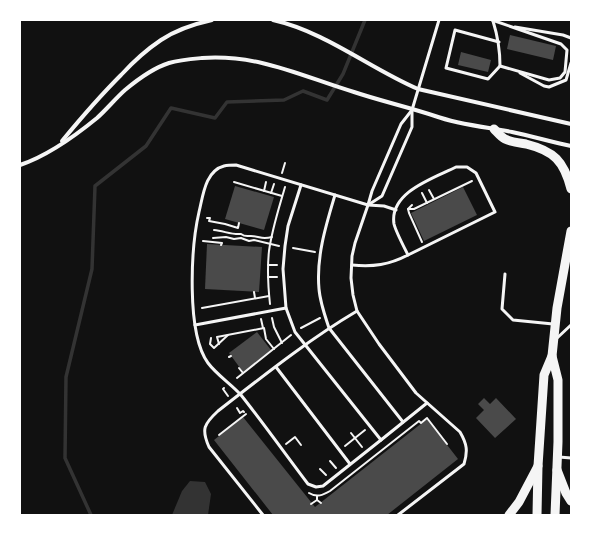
<svg xmlns="http://www.w3.org/2000/svg" width="591" height="535" viewBox="0 0 591 535" font-family="Helvetica,sans-serif">
	<style>
		.water { fill: #333 }
		.lines { fill: none; stroke-linecap: round; stroke-linejoin: round }
		.stream { stroke: #333; stroke-width: 3.5 }
		.building { fill: #4a4a4a }
		.path { stroke: #f5f5f5; stroke-width: 2 }
		.service { stroke: #f5f5f5; stroke-width: 3 }
		.minor { stroke: #f5f5f5; stroke-width: 4 }
		.primary { stroke: #f5f5f5; stroke-width: 9 }
		.trunk { stroke: #f5f5f5; stroke-width: 9 }
	</style>
	<rect width="100%" height="100%" fill="#111"/>
	<!-- water -->
	<polygon class="water" points="190,481 205,482 211,494 208,515 172,515 182,491"/>
	<g class="lines">
		<!-- stream -->
		<polyline class="stream" points="91,515 65,458 66,377 92,269 95,186 146,146 171,108 215,118 227,102 284,100 303,91 327,100 343,74 365,20"/>
	</g>
	<!-- building -->
	<g class="building">
		<polygon points="510,35 556,46 553,60 507,49"/>
		<polygon points="461,52 491,60 488,72 458,65"/>
		<polygon points="235,186 274,197 264,230 225,219"/>
		<polygon points="463,187 477,215 424,241 411,213"/>
		<polygon points="207,244 262,247 259,292 205,289"/>
		<polygon points="257,332 271,350 243,372 229,353"/>
		<polygon points="484,398 490,404 496,398 516,419 495,438 476,418 484,410 478,404"/>
		<polygon points="243,417 315,507 427,419 458,459 387,515 273,515 214,440"/>
	</g>
	<g class="lines">
		<!-- path -->
		<g class="path">
			<polyline points="282,173 285,163"/>
			<polyline points="234,182 282,196"/>
			<polyline points="429,190 434,199"/>
			<polyline points="264,191 266,182"/>
			<polyline points="271,193 274,184"/>
			<polyline points="422,193 427,203"/>
			<polyline points="412,205 408,209 409,213 422,242"/>
			<polyline points="408,209 414,209 472,181"/>
			<polyline points="207,218 210,218 209,221 225,224 238,228 239,223"/>
			<path d="M214 230C224 231 232 235 241 234 245 237 246 236 251 236 261 236 260 240 272 237"/>
			<polyline points="213,238 226,237 234,239 241,238 249,241 254,240 279,246"/>
			<polyline points="203,241 222,243 221,245"/>
			<polyline points="293,248 315,252"/>
			<polyline points="268,265 277,265"/>
			<polyline points="268,277 277,277"/>
			<polyline points="254,292 255,298"/>
			<path d="M270 304C268 286 267 269 269 251 272 229 279 208 285 187"/>
			<polyline points="202,308 269,296"/>
			<polyline points="272,318 274,327 282,343"/>
			<polyline points="261,319 263,328"/>
			<polyline points="301,328 320,318"/>
			<polyline points="211,338 210,344 214,348 228,335"/>
			<polyline points="219,344 217,337 264,328 266,339 274,349"/>
			<polyline points="229,357 231,356"/>
			<polyline points="239,368 243,373"/>
			<polyline points="237,378 291,335"/>
			<polyline points="224,388 223,389 228,396"/>
			<polyline points="237,408 240,413 243,411 244,412"/>
			<polyline points="351,433 362,447"/>
			<polyline points="219,435 246,414"/>
			<polyline points="286,444 295,437 301,445"/>
			<polyline points="345,446 365,430"/>
			<polyline points="330,461 336,468"/>
			<polyline points="320,469 326,475"/>
			<path d="M309 493C317 498 323 495 330 491L419 421 421 423 427 418 447 444"/>
			<polyline points="317,500 321,503"/>
			<polyline points="311,504 317,500 317,496"/>
		</g>
		<!-- service -->
		<g class="service">
			<polyline points="492,20 561,44 567,50 565,72 560,78 549,80 500,66"/>
			<path d="M493 21C498 37 500 50 500 66L488 79 446 68 455 30 499 42"/>
			<polyline points="515,27 563,35 571,38"/>
			<polyline points="520,73 544,86 549,87 566,80 571,63"/>
			<path d="M456 167H467L476 173 495 212 408 255C404 247 396 232 394 224 389 192 434 178 456 167Z"/>
			<polyline points="301,185 288,226 285,246 283,269 286,308 295,332 381,440 427,403"/>
			<path d="M335 195C326 225 316 257 319 289 320 302 325 316 329 328L403 422"/>
			<polyline points="368,205 382,196 412,127 412,110 439,20"/>
			<path d="M352 265C373 267 389 265 408 255"/>
			<polyline points="505,274 502,309 513,320 553,324"/>
			<polyline points="195,325 286,308"/>
			<polyline points="556,339 571,325"/>
			<polyline points="276,367 350,464"/>
			<path d="M381 440 323 486 316 487 308 484C286 455 264 424 241 395 231 384 217 375 208 363 186 333 191 247 199 212 203 196 205 171 224 166 228 165 232 165 236 165L368 205 384 206 396 210"/>
			<polyline points="559,457 571,458"/>
			<path d="M263 515 209 447C201 429 204 424 218 411 263 376 308 340 357 311"/>
			<path d="M398 515 464 464C468 451 467 444 460 432L416 393 379 344 357 311 353 295 351 278 352 256 355 243 368 205 372 191 401 124 412 110"/>
		</g>
		<!-- minor -->
		<g class="minor">
			<path d="M273 20C326 32 369 68 418 89L571 124"/>
			<path d="M62 141C81 118 100 96 121 75 133 62 146 50 161 40 176 30 194 24 212 20"/>
			<path d="M20 165C47 156 75 136 97 118 107 109 115 99 125 90 137 80 153 68 169 63 179 60 191 59 202 58 259 54 301 76 354 92 381 101 408 107 435 116 460 125 486 127 512 132 532 136 551 142 571 146"/>
		</g>
		<!-- primary -->
		<g class="primary">
			<path d="M494 129C497 132 501 137 505 139 511 142 520 143 526 144 554 151 564 161 571 189"/>
			<polyline points="552,356 558,380 558,442 555,515"/>
			<polyline points="537,515 538,466 544,375 552,356 557,308 571,231"/>
		</g>
		<!-- trunk -->
		<g class="trunk">
			<polyline points="557,470 566,493 571,501"/>
			<polyline points="509,515 519,502 538,466"/>
		</g>
	</g>
	<!-- border -->
	<rect width="591" height="535" fill="none" stroke="#ffffff" stroke-width="42"/>
</svg>
